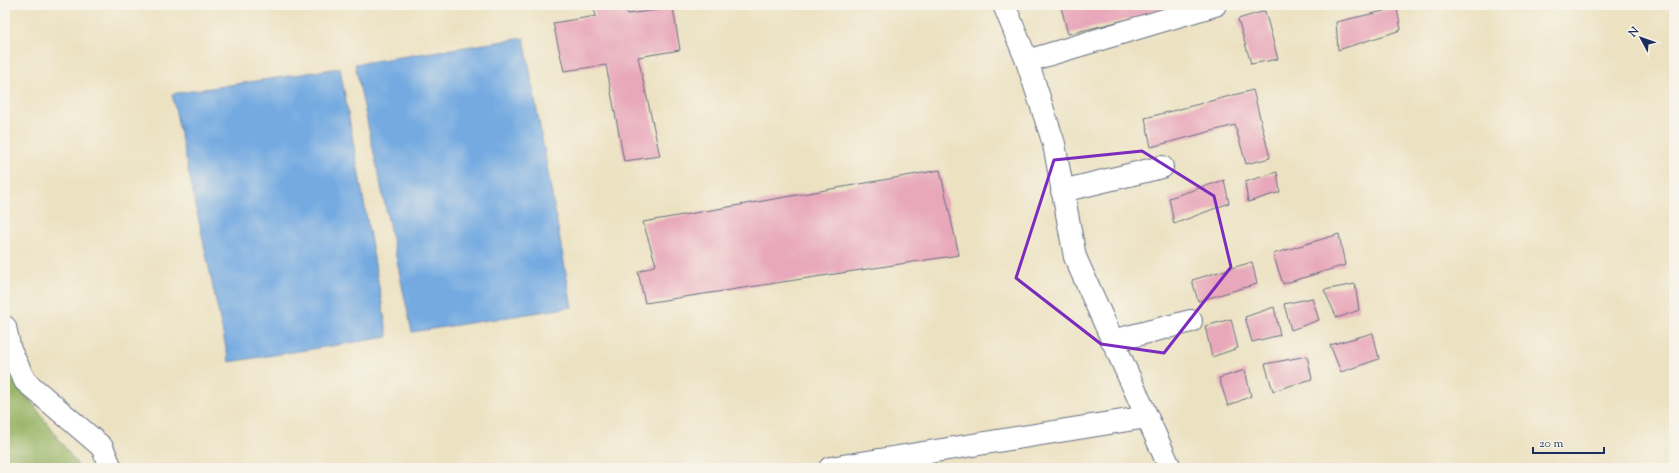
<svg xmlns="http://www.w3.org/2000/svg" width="1679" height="473" viewBox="0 0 1679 473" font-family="'Sorts Mill Goudy',serif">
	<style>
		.forest { fill: #98b466; stroke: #5a7262 }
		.water { fill: #74aae1; stroke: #486ca0 }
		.building { fill: #e8a7ba }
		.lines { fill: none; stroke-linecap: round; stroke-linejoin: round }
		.minor-casing { stroke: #646e81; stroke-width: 24 }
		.minor { stroke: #fff; stroke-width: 22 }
		.marked { fill: none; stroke: #7b2cbf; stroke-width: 3; stroke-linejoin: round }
	</style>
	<rect width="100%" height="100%" fill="#f7f3e8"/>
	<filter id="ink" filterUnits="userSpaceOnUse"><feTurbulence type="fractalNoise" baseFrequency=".025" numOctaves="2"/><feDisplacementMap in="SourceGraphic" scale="8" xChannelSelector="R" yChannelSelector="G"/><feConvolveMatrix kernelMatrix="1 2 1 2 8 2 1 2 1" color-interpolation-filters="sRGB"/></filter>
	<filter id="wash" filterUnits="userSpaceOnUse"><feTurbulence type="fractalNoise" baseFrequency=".012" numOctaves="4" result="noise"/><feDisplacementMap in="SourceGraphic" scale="16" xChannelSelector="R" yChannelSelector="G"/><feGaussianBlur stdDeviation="0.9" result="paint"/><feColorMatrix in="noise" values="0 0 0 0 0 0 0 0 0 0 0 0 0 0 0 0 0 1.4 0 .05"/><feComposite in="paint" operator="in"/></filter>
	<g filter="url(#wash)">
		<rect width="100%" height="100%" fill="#ece2c2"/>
		<!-- forest -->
		<polygon class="forest" points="5,366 80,468 5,468"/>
		<!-- water -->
		<g class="water">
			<polygon points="524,38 572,307 412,332 355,64"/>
			<polygon points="340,68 388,337 229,362 172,94"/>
		</g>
		<g id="blocks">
			<!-- building -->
			<g class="building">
				<polygon points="593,5 626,5 627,14 673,8 680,50 638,57 660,156 624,161 606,65 564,71 553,23 596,16"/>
				<polygon points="1068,5 1182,5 1182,6 1068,34 1061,7"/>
				<polygon points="1397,8 1401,30 1338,50 1336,22"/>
				<polygon points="1265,11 1278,59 1251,64 1238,19"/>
				<polygon points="1253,90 1270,158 1246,164 1235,125 1151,147 1145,118"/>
				<polygon points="940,170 959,255 645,303 638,272 656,265 643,222"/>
				<polygon points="1277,172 1280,192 1248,202 1245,182"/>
				<polygon points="1224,180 1229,203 1174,224 1169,198"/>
				<polygon points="1339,234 1345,265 1283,284 1273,254"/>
				<polygon points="1252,262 1257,284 1198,301 1192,280"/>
				<polygon points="1355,284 1359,310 1337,318 1324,290"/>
				<polygon points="1312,298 1319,320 1291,330 1284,304"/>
				<polygon points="1274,307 1280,335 1252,342 1245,317"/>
				<polygon points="1231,319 1238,348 1212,357 1205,326"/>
				<polygon points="1373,333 1379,359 1341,372 1330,345"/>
				<polygon points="1307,356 1312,379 1273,391 1265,364"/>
				<polygon points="1245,370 1251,396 1228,406 1219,378"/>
			</g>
		</g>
	</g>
	<g filter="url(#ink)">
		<use href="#blocks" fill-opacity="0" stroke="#646e81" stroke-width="1"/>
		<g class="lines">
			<!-- minor casing -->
			<g class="minor-casing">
				<g id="minor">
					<polyline points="1004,5 1027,61 1054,144 1075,257 1170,468"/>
					<polyline points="1027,61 1215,5"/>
					<polyline points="1062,191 1162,167"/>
					<polyline points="5,327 10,350 25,381 102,447 111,468"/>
					<polyline points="1112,341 1191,321"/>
					<polyline points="830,468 1147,417"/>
				</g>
			</g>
			<!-- minor -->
			<use href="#minor" class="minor"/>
		</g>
	</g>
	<!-- marked area -->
	<path class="marked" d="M1142 151 1214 196 1231 267 1164 353 1101 344 1016 278 1054 160Z"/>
	<!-- margin -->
	<rect width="1679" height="473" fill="none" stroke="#f7f3e8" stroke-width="20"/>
	<!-- north arrow -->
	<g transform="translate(1641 38) rotate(311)" stroke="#f7f3e8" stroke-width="3" paint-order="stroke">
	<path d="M0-3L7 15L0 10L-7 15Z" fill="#1b2f5e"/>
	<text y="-6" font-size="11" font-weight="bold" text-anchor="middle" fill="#1b2f5e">N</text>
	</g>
	<!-- scale -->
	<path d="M1533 447v6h71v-6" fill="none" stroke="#1b2f5e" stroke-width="2"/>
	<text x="1539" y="447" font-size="12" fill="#1b2f5e" stroke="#f7f3e8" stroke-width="3" paint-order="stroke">20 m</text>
</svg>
